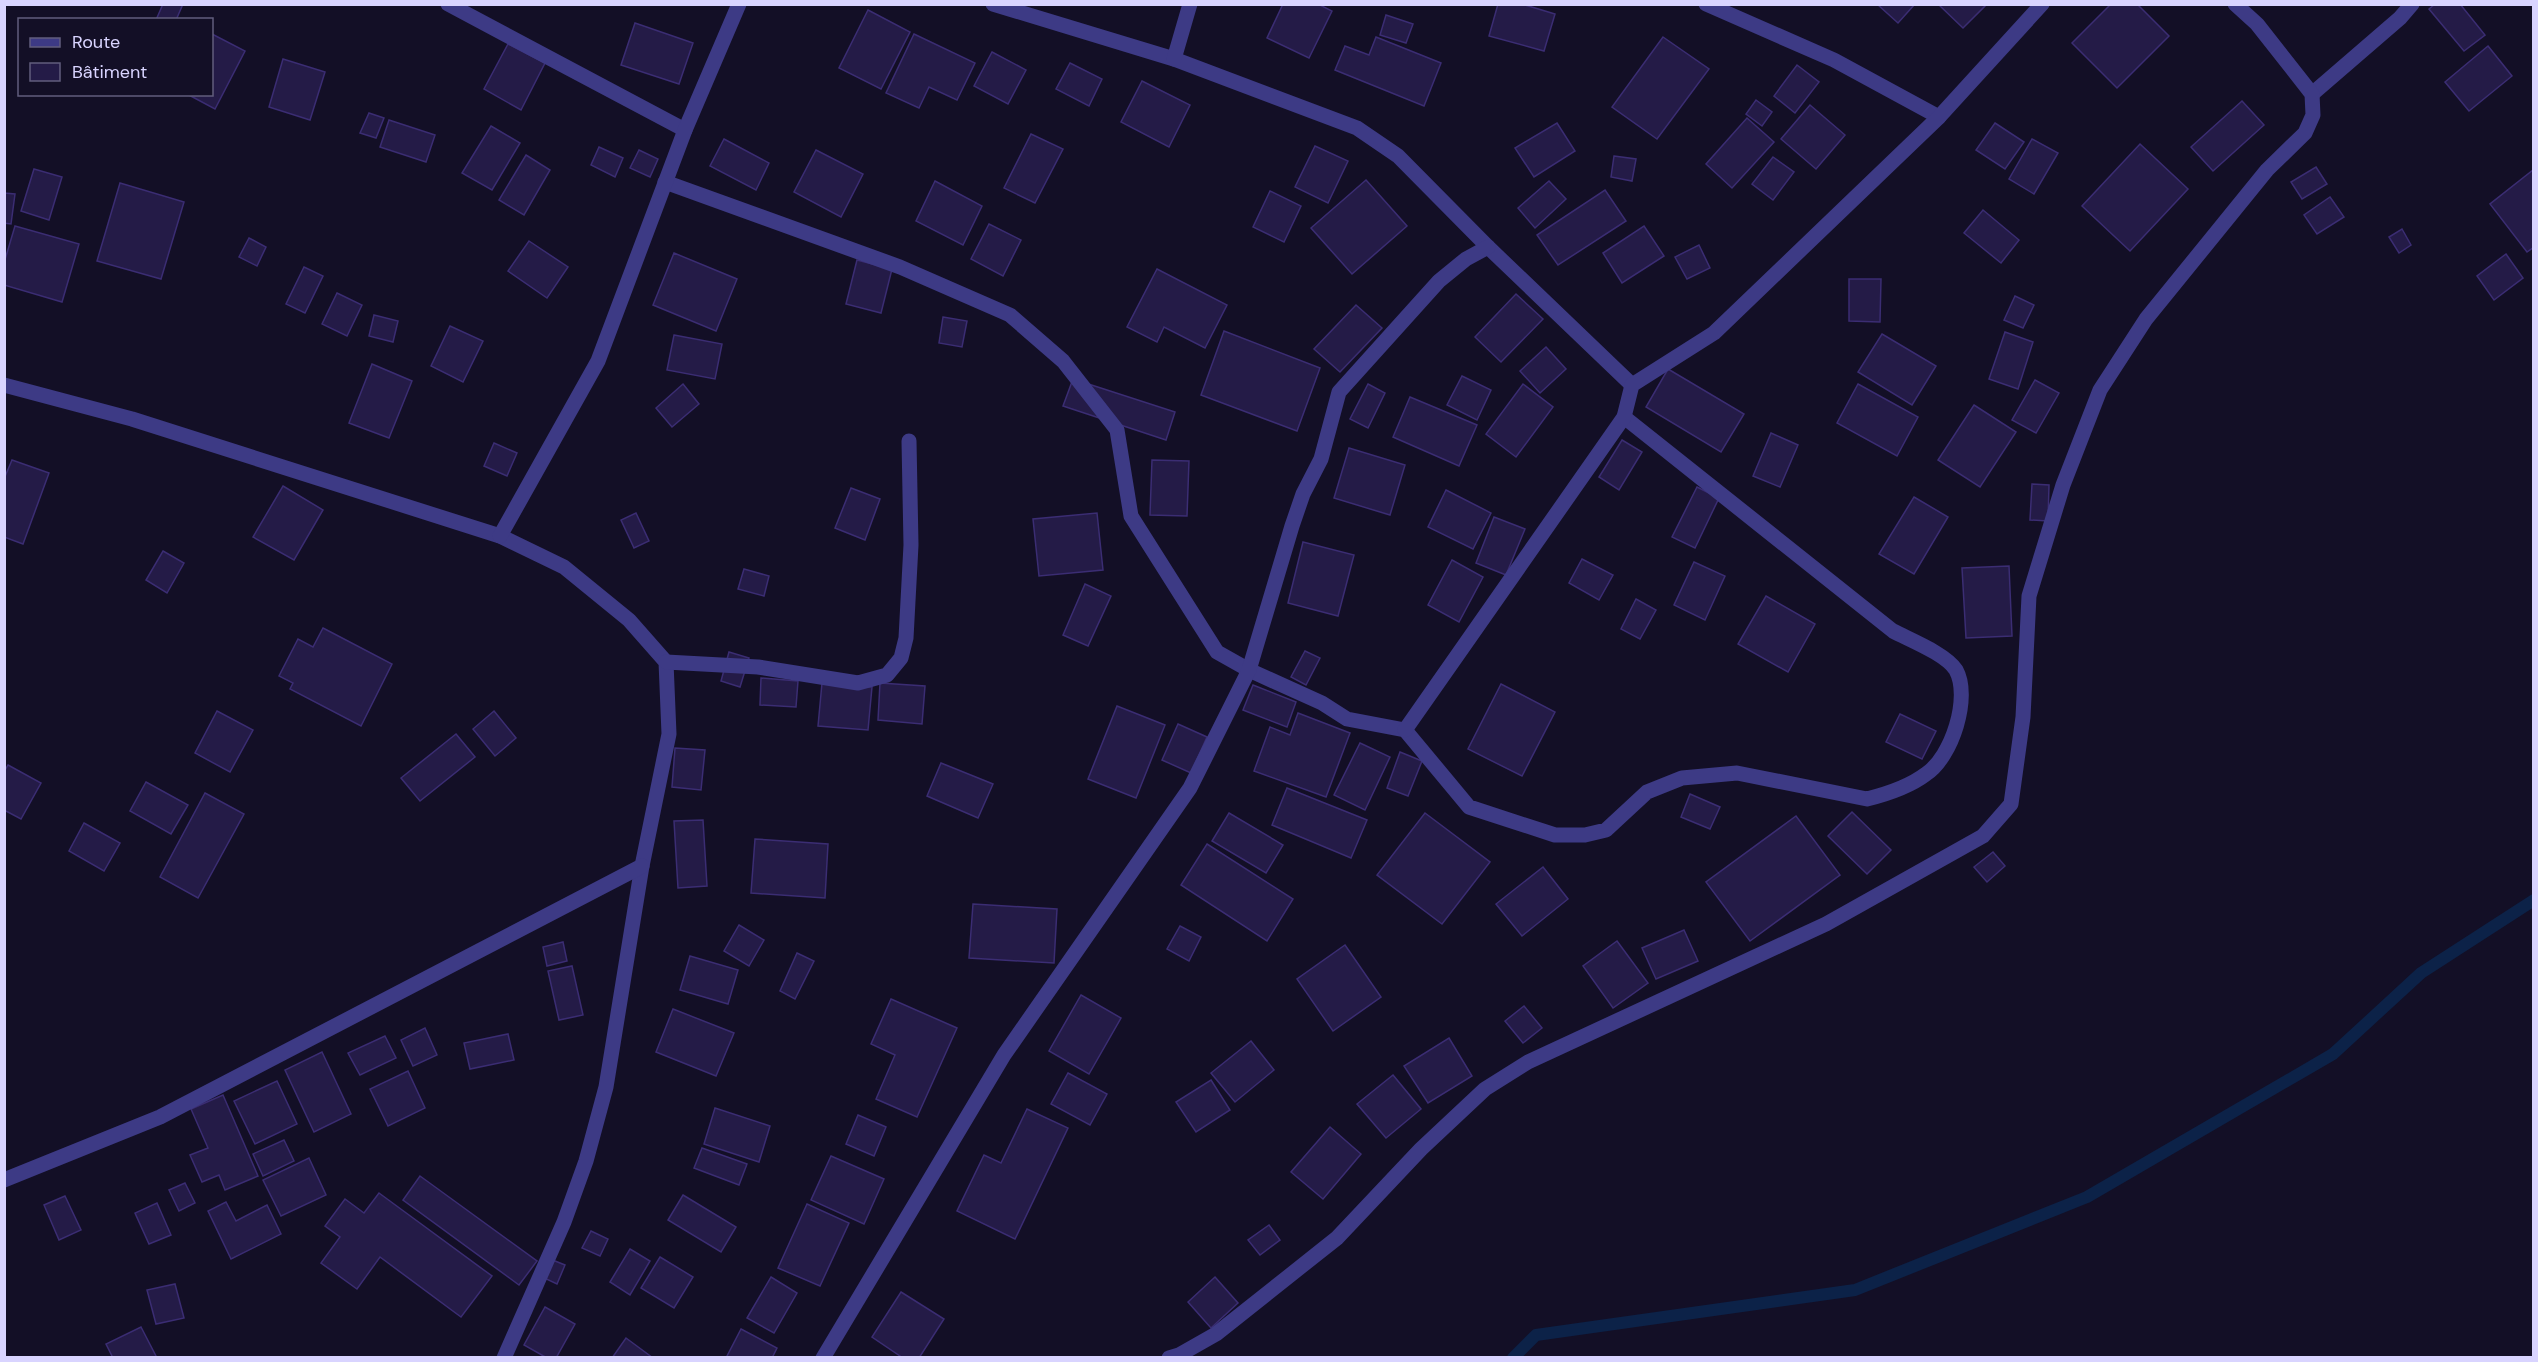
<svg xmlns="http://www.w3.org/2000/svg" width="2538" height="1362" viewBox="0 0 2538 1362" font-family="'DM Sans',sans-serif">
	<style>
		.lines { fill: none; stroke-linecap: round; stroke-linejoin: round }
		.stream { stroke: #0c2248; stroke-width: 12 }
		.building { fill: #241b47; stroke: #3b2d73; stroke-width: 1.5 }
		.minor { stroke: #3d3a85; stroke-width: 15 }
	</style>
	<rect width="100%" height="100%" fill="#130f26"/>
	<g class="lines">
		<!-- stream -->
		<polyline class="stream" points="1513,1358 1536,1335 1855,1290 2087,1197 2333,1054 2421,973 2534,900"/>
	</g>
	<!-- building -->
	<g class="building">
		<polygon points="163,4 183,4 176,20 156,20"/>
		<polygon points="1283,4 1318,4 1332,11 1309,58 1267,38"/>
		<polygon points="1498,4 1522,4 1555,14 1544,51 1489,36"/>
		<polygon points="1877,4 1915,4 1898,23"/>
		<polygon points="1938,4 1984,4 1985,6 1963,28"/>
		<polygon points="2111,4 2137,4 2169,36 2117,88 2072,43"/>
		<polygon points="2435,4 2460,4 2485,35 2464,51 2429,9"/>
		<polygon points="868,10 910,32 881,89 839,68"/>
		<polygon points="1386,15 1413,24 1406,43 1380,35"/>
		<polygon points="635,23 693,43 679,84 621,65"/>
		<polygon points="212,34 245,51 215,109 187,94 212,94"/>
		<polygon points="914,34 975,63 957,100 929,87 919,108 886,93"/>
		<polygon points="1376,37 1441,63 1424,106 1335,70 1345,46 1369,55"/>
		<polygon points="1663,37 1709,69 1657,139 1612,107"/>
		<polygon points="508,44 545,63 521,110 484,89"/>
		<polygon points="2488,46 2512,76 2469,111 2445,82"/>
		<polygon points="992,52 1026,70 1008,104 974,86"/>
		<polygon points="283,59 325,72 310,120 269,107"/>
		<polygon points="1070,63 1102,79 1089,106 1056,89"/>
		<polygon points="1797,65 1819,82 1795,113 1774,96"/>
		<polygon points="1142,81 1190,105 1169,147 1121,122"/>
		<polygon points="1756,100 1772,112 1762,126 1746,114"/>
		<polygon points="2242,101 2264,125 2213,171 2191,147"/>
		<polygon points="1810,105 1845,135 1816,169 1781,139"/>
		<polygon points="369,113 384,118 376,138 360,133"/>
		<polygon points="1747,118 1774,142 1732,188 1706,164"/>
		<polygon points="389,120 435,135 426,162 380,147"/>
		<polygon points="1557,123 1575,151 1534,177 1515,148"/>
		<polygon points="1995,123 2024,142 2005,169 1976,150"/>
		<polygon points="491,126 520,143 492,190 462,173"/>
		<polygon points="1031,134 1063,149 1035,203 1004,188"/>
		<polygon points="724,139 769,163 756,190 710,166"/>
		<polygon points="2032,139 2058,153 2034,194 2009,179"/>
		<polygon points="2140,144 2188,189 2130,251 2082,206"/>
		<polygon points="1315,146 1348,161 1328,203 1295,187"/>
		<polygon points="599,147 623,158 615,177 591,165"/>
		<polygon points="639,150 658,159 650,177 630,168"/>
		<polygon points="816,150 863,174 841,217 794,192"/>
		<polygon points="526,155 550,170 524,215 499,200"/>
		<polygon points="1614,156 1636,159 1632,181 1611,177"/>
		<polygon points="1773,157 1794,172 1773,200 1752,184"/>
		<polygon points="2316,167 2327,184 2302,199 2291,182"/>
		<polygon points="34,169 62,177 49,220 21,211"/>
		<polygon points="2533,170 2534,247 2527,252 2490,204"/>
		<polygon points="1366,180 1407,226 1352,274 1311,228"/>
		<polygon points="935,181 982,206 963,245 916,221"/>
		<polygon points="1549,181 1566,199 1535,228 1518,208"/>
		<polygon points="120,183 184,202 161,279 97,261"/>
		<polygon points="1605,190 1626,221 1558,265 1537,235"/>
		<polygon points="1270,191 1301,206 1284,242 1253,227"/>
		<polygon points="4,193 15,194 11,224 4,223"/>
		<polygon points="2330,197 2344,217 2317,234 2304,215"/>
		<polygon points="1983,210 2019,240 2001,263 1964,233"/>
		<polygon points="989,224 1021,240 1003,276 971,259"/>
		<polygon points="15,226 79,244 62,302 4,285 4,263"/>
		<polygon points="1644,226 1664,256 1622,283 1603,253"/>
		<polygon points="2402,229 2411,245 2399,253 2389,237"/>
		<polygon points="249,238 266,247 257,266 239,257"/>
		<polygon points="529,241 568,267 547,298 508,271"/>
		<polygon points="1699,245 1710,268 1687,279 1675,257"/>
		<polygon points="674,253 737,279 716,331 653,305"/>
		<polygon points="2506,254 2523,278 2494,300 2477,276"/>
		<polygon points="857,260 892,269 881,313 846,304"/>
		<polygon points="304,267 323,276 305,313 286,304"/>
		<polygon points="1157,269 1227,305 1205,348 1164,327 1157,342 1127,327"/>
		<polygon points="1849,279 1881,279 1880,322 1849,321"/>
		<polygon points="337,293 362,305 347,336 322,324"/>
		<polygon points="1516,294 1543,319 1501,362 1475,337"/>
		<polygon points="2015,296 2034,305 2023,328 2004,320"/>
		<polygon points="1356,305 1382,328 1340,372 1314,349"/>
		<polygon points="374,315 398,321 393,342 369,336"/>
		<polygon points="943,317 967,321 962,347 939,343"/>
		<polygon points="450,326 483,341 463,382 431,366"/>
		<polygon points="1224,331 1320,368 1297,431 1201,395"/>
		<polygon points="2005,332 2033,342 2018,389 1989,379"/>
		<polygon points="1882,334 1936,366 1912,405 1858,372"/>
		<polygon points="674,335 722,344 715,379 667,370"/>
		<polygon points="1546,347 1566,369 1540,393 1520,371"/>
		<polygon points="372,364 412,381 389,438 349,423"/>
		<polygon points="1668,369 1744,414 1721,452 1646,407"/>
		<polygon points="1462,376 1491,390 1477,420 1447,405"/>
		<polygon points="1073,379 1175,412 1166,440 1063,406"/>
		<polygon points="2035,380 2059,393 2036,433 2012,420"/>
		<polygon points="683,384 699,404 672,427 656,408"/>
		<polygon points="1368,384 1385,393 1368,428 1350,419"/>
		<polygon points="1523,384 1553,407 1516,457 1486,434"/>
		<polygon points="1858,384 1918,417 1897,456 1837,423"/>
		<polygon points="1410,397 1477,425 1459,466 1393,437"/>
		<polygon points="1974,405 2016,432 1980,487 1938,460"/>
		<polygon points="1771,433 1798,445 1780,487 1753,476"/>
		<polygon points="1622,440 1642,452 1619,490 1599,477"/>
		<polygon points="494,443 517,453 507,476 484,466"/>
		<polygon points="1349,448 1405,465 1390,515 1334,498"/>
		<polygon points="12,460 49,473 23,544 4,537 4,479"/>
		<polygon points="1152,460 1189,461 1187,516 1150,515"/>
		<polygon points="2032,484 2049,485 2048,521 2030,520"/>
		<polygon points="283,486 323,510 294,560 253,537"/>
		<polygon points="1697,487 1719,498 1695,548 1672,537"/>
		<polygon points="851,488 880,499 865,540 835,528"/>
		<polygon points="1446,490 1491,513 1473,549 1428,527"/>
		<polygon points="1914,497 1948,517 1914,574 1879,554"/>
		<polygon points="636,513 649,541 634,548 621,520"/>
		<polygon points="1097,513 1103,570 1039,576 1033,519"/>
		<polygon points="1494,517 1525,529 1506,575 1476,563"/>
		<polygon points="1303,542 1354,555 1338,616 1288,603"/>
		<polygon points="163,551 184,563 167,593 146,580"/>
		<polygon points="1582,559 1613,575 1599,600 1569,583"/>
		<polygon points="1452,560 1483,577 1459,622 1428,605"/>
		<polygon points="1694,562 1725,576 1705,620 1674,605"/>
		<polygon points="2009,566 2012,636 1966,638 1962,568"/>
		<polygon points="744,569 769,576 764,596 738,589"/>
		<polygon points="1085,584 1111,596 1088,646 1063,635"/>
		<polygon points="1766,596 1815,624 1788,672 1738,644"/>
		<polygon points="1636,599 1656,610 1640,639 1621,629"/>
		<polygon points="323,628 392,664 361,726 290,689 293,683 279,676 298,639 313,647"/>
		<polygon points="1305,651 1320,658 1306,685 1291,677"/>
		<polygon points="729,652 749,658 740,687 721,681"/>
		<polygon points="761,678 798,681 796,707 760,705"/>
		<polygon points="822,683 872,687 868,730 818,726"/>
		<polygon points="880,683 925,686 922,724 878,720"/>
		<polygon points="1501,684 1555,712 1522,776 1468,749"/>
		<polygon points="1253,685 1296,702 1287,727 1243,710"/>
		<polygon points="1117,706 1165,725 1136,798 1088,779"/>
		<polygon points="217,711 253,730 230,772 195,753"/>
		<polygon points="494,711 516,738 495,756 473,729"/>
		<polygon points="1298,713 1350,733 1326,797 1254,771 1270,727 1290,735"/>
		<polygon points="1900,714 1936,731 1922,759 1886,742"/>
		<polygon points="1178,724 1207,737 1191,773 1162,760"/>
		<polygon points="456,734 475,757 420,801 401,778"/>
		<polygon points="1360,743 1390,757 1365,810 1334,795"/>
		<polygon points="675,748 705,750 701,790 672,787"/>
		<polygon points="1400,752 1422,761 1408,796 1387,788"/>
		<polygon points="941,763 993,784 978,818 927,796"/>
		<polygon points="8,765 41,783 21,819 4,810 4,772"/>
		<polygon points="146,782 188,805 171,834 130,811"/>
		<polygon points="1287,788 1367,820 1351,858 1272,825"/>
		<polygon points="205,793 244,814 198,898 160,877"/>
		<polygon points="1690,794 1720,807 1710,829 1681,817"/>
		<polygon points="1852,812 1891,850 1867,874 1828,836"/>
		<polygon points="1229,813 1283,845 1266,873 1212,841"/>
		<polygon points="1425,813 1490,862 1442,924 1377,875"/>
		<polygon points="1796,816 1840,875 1750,941 1706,882"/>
		<polygon points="703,820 707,886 678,888 674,821"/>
		<polygon points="84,823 120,843 104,871 69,851"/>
		<polygon points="755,839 828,844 825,898 751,893"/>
		<polygon points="1207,844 1293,899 1267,941 1181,885"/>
		<polygon points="1993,852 2005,866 1987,882 1974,867"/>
		<polygon points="1543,867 1568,899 1522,936 1496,904"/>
		<polygon points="973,904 1057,909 1054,963 969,958"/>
		<polygon points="739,925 764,940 749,966 724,951"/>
		<polygon points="1180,926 1201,937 1189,961 1167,949"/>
		<polygon points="1684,930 1698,961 1656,979 1642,948"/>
		<polygon points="1617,941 1648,983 1613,1008 1583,966"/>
		<polygon points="563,942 567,961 547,966 543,947"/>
		<polygon points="1345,945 1381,997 1333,1031 1297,979"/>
		<polygon points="797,953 814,961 795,999 780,991"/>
		<polygon points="690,956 738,970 728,1004 680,990"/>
		<polygon points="572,966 583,1015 559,1020 548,971"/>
		<polygon points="1081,995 1121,1018 1089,1074 1049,1051"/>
		<polygon points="891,999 957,1028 917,1117 876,1099 895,1055 871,1044"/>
		<polygon points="1524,1006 1542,1028 1523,1043 1505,1021"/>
		<polygon points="673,1009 734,1033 716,1076 656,1052"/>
		<polygon points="425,1028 437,1055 413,1066 401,1040"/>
		<polygon points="508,1034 514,1060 470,1069 464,1043"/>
		<polygon points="385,1036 396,1058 360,1075 348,1053"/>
		<polygon points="1449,1038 1472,1076 1428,1103 1404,1066"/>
		<polygon points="1251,1041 1274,1070 1235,1102 1211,1073"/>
		<polygon points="322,1052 351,1114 314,1132 285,1070"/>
		<polygon points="408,1071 425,1108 388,1126 370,1089"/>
		<polygon points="1068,1073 1107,1094 1090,1125 1051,1104"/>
		<polygon points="1393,1075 1421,1109 1386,1138 1357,1104"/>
		<polygon points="1211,1080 1230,1110 1196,1132 1176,1102"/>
		<polygon points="277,1081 297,1124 255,1144 234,1101"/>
		<polygon points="223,1095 258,1176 225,1190 219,1175 202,1182 190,1155 208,1148 191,1109"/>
		<polygon points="715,1108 770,1126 759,1162 704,1144"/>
		<polygon points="1027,1109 1068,1128 1015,1239 957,1211 984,1155 1001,1163"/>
		<polygon points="858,1115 886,1127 874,1156 846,1144"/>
		<polygon points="1330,1127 1361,1154 1323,1199 1291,1172"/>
		<polygon points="284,1140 294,1161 263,1176 253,1154"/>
		<polygon points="702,1148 747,1164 739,1185 694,1168"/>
		<polygon points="831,1156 884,1179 864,1224 811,1200"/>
		<polygon points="309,1158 326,1195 281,1216 263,1180"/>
		<polygon points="420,1176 537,1261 519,1285 403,1200"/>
		<polygon points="185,1183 195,1203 179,1211 169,1190"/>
		<polygon points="379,1193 492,1276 461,1317 380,1257 357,1289 321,1263 340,1237 325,1226 345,1199 364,1213"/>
		<polygon points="683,1195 736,1227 721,1252 668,1220"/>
		<polygon points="65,1196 81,1230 59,1240 44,1205"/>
		<polygon points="226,1202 236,1221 267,1205 281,1234 231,1259 208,1211"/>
		<polygon points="157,1203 171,1235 149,1244 135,1213"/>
		<polygon points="807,1204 849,1223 820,1286 778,1268"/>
		<polygon points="1269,1225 1280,1240 1260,1255 1248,1240"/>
		<polygon points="591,1231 608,1239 600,1256 582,1248"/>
		<polygon points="630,1249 650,1261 630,1295 610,1282"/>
		<polygon points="660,1257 693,1277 674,1308 641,1288"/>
		<polygon points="550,1259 565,1265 557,1284 542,1277"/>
		<polygon points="771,1277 797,1293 774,1333 747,1318"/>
		<polygon points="1215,1277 1238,1303 1211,1328 1188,1302"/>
		<polygon points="175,1284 184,1318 156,1324 147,1290"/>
		<polygon points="901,1292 944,1319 919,1358 903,1358 872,1337"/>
		<polygon points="545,1307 575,1324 556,1358 547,1358 524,1345"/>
		<polygon points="141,1327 157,1358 113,1358 106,1344"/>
		<polygon points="741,1329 777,1348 772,1358 726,1358"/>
		<polygon points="626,1338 653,1358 612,1358"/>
	</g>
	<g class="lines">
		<!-- minor -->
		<g class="minor">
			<polyline points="448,4 685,130"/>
			<polyline points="993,4 1174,59 1357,128 1398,156 1488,247 1632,385"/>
			<polyline points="1706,4 1834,60 1939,117"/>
			<polyline points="1174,59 1190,4"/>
			<polyline points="2312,94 2400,18 2412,4"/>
			<path d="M665 182 900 267 1010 315 1063 361 1117 430 1131 516 1217 652 1249 670 1322 703 1347 719 1405 730 1469 807 1555 835H1585L1606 830 1647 792 1682 778 1737 773 1867 799C1887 794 1909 787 1926 774 1952 757 1971 697 1956 670 1946 654 1910 640 1893 631L1624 417"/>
			<polyline points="4,385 132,419 500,536 564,567 629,620 666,662 669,734 642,866 606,1087 586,1161 564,1222 504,1358"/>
			<polyline points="500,536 598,361 685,130 739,4"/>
			<polyline points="666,662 758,667 858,683 887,675 901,658 906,638 911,545 909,441"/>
			<polyline points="1405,730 1624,417 1632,385 1714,333 1939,117 2042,4"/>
			<polyline points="4,1180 160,1117 642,866"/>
			<polyline points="823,1358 1004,1055 1190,788 1249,670 1292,526 1303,494 1321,459 1339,392 1439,281 1466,259 1488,247"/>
			<polyline points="1169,1358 1179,1355 1216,1334 1337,1238 1421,1149 1485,1089 1528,1062 1826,924 1983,836 2011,804 2023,717 2029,596 2063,485 2100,390 2146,319 2267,170 2305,133 2313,115 2312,94 2257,24 2235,4"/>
		</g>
	</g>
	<!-- border -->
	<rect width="2538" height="1362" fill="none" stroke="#d9d4ff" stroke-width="12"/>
	<!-- legend -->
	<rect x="18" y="18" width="195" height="78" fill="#130f26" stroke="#625e7d" stroke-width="1.5"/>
	<rect x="30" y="38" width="30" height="9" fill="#3d3a85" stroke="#625e7d" stroke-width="1.5"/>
	<text x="72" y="48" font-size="18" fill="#d9d4ff">Route</text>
	<rect x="30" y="63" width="30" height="18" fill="#241b47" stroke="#625e7d" stroke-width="1.5"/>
	<text x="72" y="78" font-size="18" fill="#d9d4ff">Bâtiment</text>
</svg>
